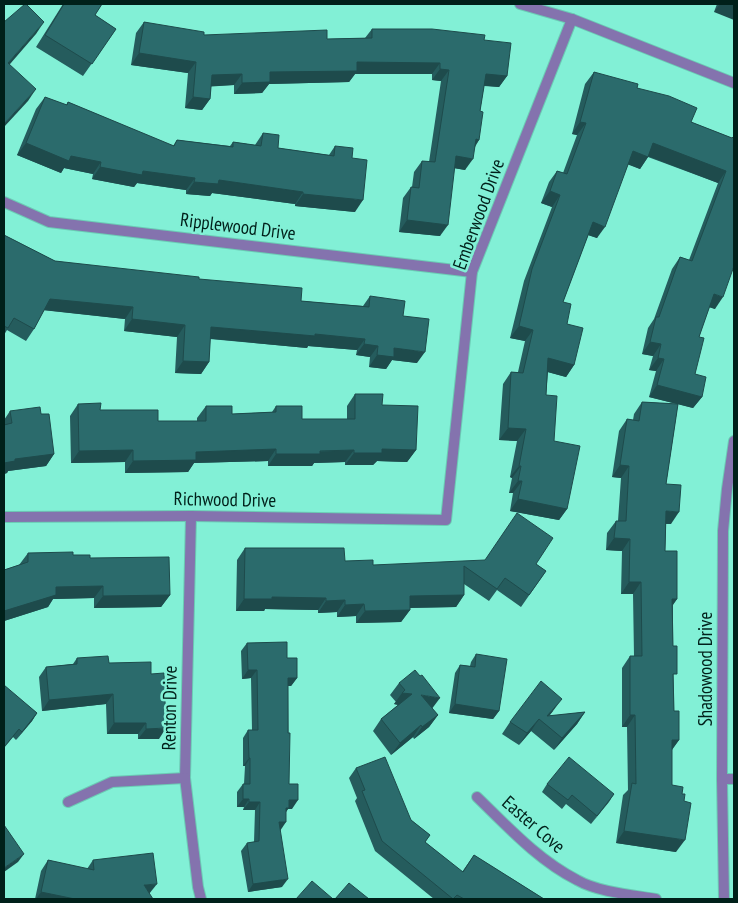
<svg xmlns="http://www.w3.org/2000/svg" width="738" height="903" viewBox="0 0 738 903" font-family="'PT Sans Narrow',sans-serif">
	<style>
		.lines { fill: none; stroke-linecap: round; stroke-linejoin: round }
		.minor-casing { stroke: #6bcbb4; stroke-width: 12 }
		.tertiary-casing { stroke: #6bcbb4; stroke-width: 12 }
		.minor { stroke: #8473ae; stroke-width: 10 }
		.tertiary { stroke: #8473ae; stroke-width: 10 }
		.wall { fill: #255c5d }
		.shaded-wall { fill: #1e4b4c }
		.building { fill: #2b6b6c; stroke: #1e4b4c }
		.labels { text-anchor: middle; stroke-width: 5; stroke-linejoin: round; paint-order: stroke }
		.street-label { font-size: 19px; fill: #00201a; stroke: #82f0d6 }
	</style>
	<rect width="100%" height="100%" fill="#82f0d6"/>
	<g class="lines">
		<!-- minor casing -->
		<g class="minor-casing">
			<g id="minor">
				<polyline points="4,202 49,222 472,272"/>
				<polyline points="191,516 185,778 198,887 201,899"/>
				<polyline points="4,517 191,516 446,520 472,272 572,19"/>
				<polyline points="722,779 734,779"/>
				<path d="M477 797C508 827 538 860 577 880 598 892 632 895 656 899"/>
				<polyline points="68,802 112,782 185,778"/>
				<polyline points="724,899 722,779 723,531 727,489 734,441"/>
			</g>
		</g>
		<!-- tertiary casing -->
		<g class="tertiary-casing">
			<polyline id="tertiary" points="520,4 572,19 734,83"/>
		</g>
		<!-- minor -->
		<use href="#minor" class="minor"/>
		<!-- tertiary -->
		<use href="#tertiary" class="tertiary"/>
	</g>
	<!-- wall -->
	<g class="wall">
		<polygon points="63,4 102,4 95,15 116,29 83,76 36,47"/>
		<polygon points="717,4 734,4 714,12"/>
		<polygon points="144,22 204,35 327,39 365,38 372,29 484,40 507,76 499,87 484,86 480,111 479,140 475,147 465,170 454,168 440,236 399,232 403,198 411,187 412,187 414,172 422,161 429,162 441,81 432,80 432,74 355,74 349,82 269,84 262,93 234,94 234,85 211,86 210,99 202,110 185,108 188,73 131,65 136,33"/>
		<polygon points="594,72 637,88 691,122 732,138 715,309 709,307 699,337 695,374 702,397 693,408 678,404 666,484 671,524 666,524 665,551 677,599 673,605 673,646 674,711 679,740 672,750 672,785 682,794 676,852 616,843 623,795 628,790 627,727 622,727 622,668 630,656 634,656 633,594 621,594 622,551 606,550 607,533 616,521 618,521 621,478 612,477 619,431 627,419 633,420 634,414 642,402 677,404 649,397 656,371 649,370 653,356 642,354 648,328 654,319 672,269 680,257 689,260 718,183 648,157 640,169 628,164 597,238 588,235 563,302 574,365 566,377 548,372 546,395 554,441 567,509 559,520 510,511 513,493 509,493 512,478 510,477 517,441 499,440 503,384 511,372 518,372 525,341 510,338 524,281 552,207 541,203 549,182 557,171 563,173 577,135 572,134 585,84"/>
		<polygon points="45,97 66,105 68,102 173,146 177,140 230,146 233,142 255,145 263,133 278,148 329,155 335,146 352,158 355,212 295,206 295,204 212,193 210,196 186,194 186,190 137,183 134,187 92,179 93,174 64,168 61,173 17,155 36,109"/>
		<polygon points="4,235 55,261 199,279 301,301 363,306 370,296 403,316 417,363 392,360 386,369 369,367 370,357 356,355 357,350 308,346 307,348 210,339 209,362 201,374 175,373 177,337 124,331 125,319 44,310 34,329 26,341 7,330 4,335"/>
		<polygon points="355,394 382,405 416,450 407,462 377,461 373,465 345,465 345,462 314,463 312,466 268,466 268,461 194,463 188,472 125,473 125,462 71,463 70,416 78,404 100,410 158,421 197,421 197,418 206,406 232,414 272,412 276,406 302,419 347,419 347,406"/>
		<polygon points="10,411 41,414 54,454 46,466 8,471 7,473 4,474 4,420"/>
		<polygon points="245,548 373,565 536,564 546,571 521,607 497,590 489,601 464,584 464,595 456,607 410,608 410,610 401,622 356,623 356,616 337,617 337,612 318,613 318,610 265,609 264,611 236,611 237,560"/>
		<polygon points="28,553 73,555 90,558 170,595 161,607 94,608 94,598 53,599 48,607 4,621 4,570 19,565"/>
		<polygon points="247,643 287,658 297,678 291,686 288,686 289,784 292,809 288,809 286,812 280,831 282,887 248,892 241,851 247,843 254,842 255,810 243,810 244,807 237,807 237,792 243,784 244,784 245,766 243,766 243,738 248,730 252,730 251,678 242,679 241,651"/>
		<polygon points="476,654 499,711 493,719 449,713 455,673 460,665 470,666 471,662"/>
		<polygon points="77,658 109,663 151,674 159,739 138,739 138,734 107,734 106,704 42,711 39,677 46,667 73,664"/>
		<polygon points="399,683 432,709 438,715 429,727 414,739 413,737 391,755 373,731 381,719 398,705 394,704 396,702 390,695"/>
		<polygon points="4,686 37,713 32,721 16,740 13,737"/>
		<polygon points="553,711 549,716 585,712 577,724 554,750 531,731 519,745 502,734 510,722"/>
		<polygon points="356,768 411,820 430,835 425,842 462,872 474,855 544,899 434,899 375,851 355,801 357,798 349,778"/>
		<polygon points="547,784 614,794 591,824 566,804 562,809 542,792"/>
		<polygon points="48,860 87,869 93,860 149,894 153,899 35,899 41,871"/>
	</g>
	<!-- shaded-wall -->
	<g class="shaded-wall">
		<polygon points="720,4 732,4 734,5 734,20 714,12"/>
		<polygon points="44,22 36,34 4,71 8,63"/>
		<polygon points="139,53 196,62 188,73 131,65"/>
		<polygon points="357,62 440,63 432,74 355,74 349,82 269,84 262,93 234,94 242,83 270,72"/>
		<polygon points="440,69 449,70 441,81 432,80"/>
		<polygon points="242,74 234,85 204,87 212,75"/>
		<polygon points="486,74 507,76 499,87 478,85"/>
		<polygon points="36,89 28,101 4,127 4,124"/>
		<polygon points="193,97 210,99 202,110 185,108"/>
		<polygon points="580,122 586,123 577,135 572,134"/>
		<polygon points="476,139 479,140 471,151"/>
		<polygon points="26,143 71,156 101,162 93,174 64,168 61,173 17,155"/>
		<polygon points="653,143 726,171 718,183 645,155"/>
		<polygon points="633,151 648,157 640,169 624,163"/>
		<polygon points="456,156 473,159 465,170 448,167"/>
		<polygon points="100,167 143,171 195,178 186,190 137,183 134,187 92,179"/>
		<polygon points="219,180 303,192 295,204 212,193 210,196 186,194 194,182"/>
		<polygon points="550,191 560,195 552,207 541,203"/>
		<polygon points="303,194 363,200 355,212 295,206"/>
		<polygon points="407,220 448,225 440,236 399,232"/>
		<polygon points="593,222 605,227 597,238 585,234"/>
		<polygon points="714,294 723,297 715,309 706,306"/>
		<polygon points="50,299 133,307 125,319 42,310"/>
		<polygon points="132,319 185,325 177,337 124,331"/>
		<polygon points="519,326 533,330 525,341 510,338"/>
		<polygon points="211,327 315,334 365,339 357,350 308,346 307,348 203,338"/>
		<polygon points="650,342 661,344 653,356 642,354"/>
		<polygon points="364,344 378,346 370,357 356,355"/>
		<polygon points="394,348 425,352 417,363 392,360 386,369 369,367 377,355"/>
		<polygon points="548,358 574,365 566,377 540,370"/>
		<polygon points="658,358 664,359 656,371 649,370"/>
		<polygon points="183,361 209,362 201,374 175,373"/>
		<polygon points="657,385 702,397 693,408 649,397"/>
		<polygon points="508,428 526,429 517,441 499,440"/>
		<polygon points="276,449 268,461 194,463 188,472 125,473 133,461 196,452"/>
		<polygon points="382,449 416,450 407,462 377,461 373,465 345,465 354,453"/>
		<polygon points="133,450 125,462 71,463 79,451"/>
		<polygon points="354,450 345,462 314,463 312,466 268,466 276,454"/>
		<polygon points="54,454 46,466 8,471 7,473 4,474 4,463 15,459"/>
		<polygon points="620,465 629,466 621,478 612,477"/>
		<polygon points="519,466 521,466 512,478 510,477"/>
		<polygon points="518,481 522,481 513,493 509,493"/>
		<polygon points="518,499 567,509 559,520 510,511"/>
		<polygon points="666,511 679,512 671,524 658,523"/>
		<polygon points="614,538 630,539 622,551 606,550"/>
		<polygon points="629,582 641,582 633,594 621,594"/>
		<polygon points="103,586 94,598 53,599 48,607 4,621 4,611 56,587"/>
		<polygon points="170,595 161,607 94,608 103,596"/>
		<polygon points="464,595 456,607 401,608 410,596"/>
		<polygon points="272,597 326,598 318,610 265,609 264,611 236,611 244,599"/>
		<polygon points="672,599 677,599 668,611"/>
		<polygon points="345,600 337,612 318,613 326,601"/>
		<polygon points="364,604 356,616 337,617 345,605"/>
		<polygon points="410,610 401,622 356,623 365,611"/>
		<polygon points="248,670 257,670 251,678 242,679"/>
		<polygon points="288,678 297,678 291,686 282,686"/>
		<polygon points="402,693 412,694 404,706 394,704"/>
		<polygon points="113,694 106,704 42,711 49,700"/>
		<polygon points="421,695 440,698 431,710"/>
		<polygon points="562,699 553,711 544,722 547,716"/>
		<polygon points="455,704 499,711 493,719 449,713"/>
		<polygon points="585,712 577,724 554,750 562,738"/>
		<polygon points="37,713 32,721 16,740 22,732"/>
		<polygon points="438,715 429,727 414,739 422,727"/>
		<polygon points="630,715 635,715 627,727 622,727"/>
		<polygon points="539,719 531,731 519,745 527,733"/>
		<polygon points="114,723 146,723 138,734 107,734"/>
		<polygon points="421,725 413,737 391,755 400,743"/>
		<polygon points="166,728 159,739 138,739 146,729"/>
		<polygon points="19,729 13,737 4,748 4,747"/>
		<polygon points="672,740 679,740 670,752"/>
		<polygon points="249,758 250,758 245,766 243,766"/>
		<polygon points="614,794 609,802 591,824 597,816"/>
		<polygon points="243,799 249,799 244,807 237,807"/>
		<polygon points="289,800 298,800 292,809 288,809 283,816"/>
		<polygon points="249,802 260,802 255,810 243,810"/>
		<polygon points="279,822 286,822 280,831"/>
		<polygon points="624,831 685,840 676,852 616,843"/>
		<polygon points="24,854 18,862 4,872 4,868"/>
		<polygon points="288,879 282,887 248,892 253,884"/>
		<polygon points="157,884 149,894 144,885"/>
		<polygon points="41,892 75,899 36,899"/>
	</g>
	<!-- building -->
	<g class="building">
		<polygon points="25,4 26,4 44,22 8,63 36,89 4,124 4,22"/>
		<polygon points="64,4 102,4 95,15 116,29 92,64 45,35"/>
		<polygon points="144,22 204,32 204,35 327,30 327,39 372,38 372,29 432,29 485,35 484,40 511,43 507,76 486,74 480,111 483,112 479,140 476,139 473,159 456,156 448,225 407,220 411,187 419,188 422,161 435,162 449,70 440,69 440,63 357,62 357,71 270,72 270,82 242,83 242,74 212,75 210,99 193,97 196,62 139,53"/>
		<polygon points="594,72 638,84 637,88 669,96 697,108 691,122 732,138 734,136 734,266 723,297 714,294 699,337 704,338 695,374 706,377 702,397 657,385 664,359 658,358 661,344 650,342 656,317 659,317 680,257 692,261 726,171 653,143 648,157 633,151 605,227 593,222 563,302 571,304 567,324 583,328 574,365 548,358 546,395 557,396 554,441 580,446 567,509 518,499 522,481 518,481 521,466 519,466 526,429 508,428 511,372 523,373 533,330 519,326 532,269 560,195 550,191 557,171 567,174 586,123 580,122"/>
		<polygon points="45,97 67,105 68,102 174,146 177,140 233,147 233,142 261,146 263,133 279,135 278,148 334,156 335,146 353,148 352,158 367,160 363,200 303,194 303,192 219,180 218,184 194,182 195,178 143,171 142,175 100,167 101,162 71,156 69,161 26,143"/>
		<polygon points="4,235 55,261 199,277 199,279 302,288 301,301 369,307 370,296 405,301 403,316 429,319 425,352 394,348 394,357 377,355 378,346 364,344 365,339 315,334 315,336 211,327 209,362 183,361 185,325 132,319 133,307 50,299 34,329 14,318 8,328 4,326"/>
		<polygon points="355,394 383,394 382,405 418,406 416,450 382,449 382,453 354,453 354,450 320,451 320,454 276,454 276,449 196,452 196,460 133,461 133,450 79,451 78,404 101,403 100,410 158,410 158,421 206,421 206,406 232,406 232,414 276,412 276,406 302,406 302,419 355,419"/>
		<polygon points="642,402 678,404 666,484 681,485 679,512 666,511 665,551 677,551 677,599 672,599 673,646 677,646 677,674 673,674 674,711 679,711 679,740 672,740 672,785 683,787 682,794 685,794 684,801 691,803 685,840 624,831 632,783 636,784 635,715 630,715 630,656 642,656 641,582 629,582 630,539 614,538 616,521 626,521 629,466 620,465 627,419 639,421"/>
		<polygon points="40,407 41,414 49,414 54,454 15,459 15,461 4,463 4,425 12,423 10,411"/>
		<polygon points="517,513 553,538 536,564 546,571 529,595 505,578 497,589 464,566 464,595 410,596 410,610 365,611 364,604 345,605 345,600 326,601 326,598 272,597 272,599 244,599 245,548 344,548 345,561 373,560 373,565 485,560"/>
		<polygon points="73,552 73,555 90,555 90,558 169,557 170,595 103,596 103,586 56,587 56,595 4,611 4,570 28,562 28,553"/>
		<polygon points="287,642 287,658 297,658 297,678 288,678 288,733 290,733 289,784 298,784 298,800 289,800 289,808 286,808 286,822 279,822 288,879 253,884 247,843 259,841 260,802 249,802 249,799 243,799 243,784 250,784 250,758 249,758 248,730 258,730 257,670 248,670 247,643"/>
		<polygon points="476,654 507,659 499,711 455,704 460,665 475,667"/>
		<polygon points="108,656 109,663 151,662 151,674 164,673 166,728 146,729 146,723 114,723 113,694 49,700 46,667 77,664 77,658"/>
		<polygon points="415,670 420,676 422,675 440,698 421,695 438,715 422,727 421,725 400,743 381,719 412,694 402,693 405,690 399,683"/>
		<polygon points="541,681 562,699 547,716 585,712 562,738 539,719 527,733 510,722"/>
		<polygon points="4,685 37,713 22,732 19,729 4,747"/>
		<polygon points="385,757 411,820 430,835 425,842 463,872 474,855 544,899 464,899 457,895 453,899 382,841 362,791 365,790 356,768"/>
		<polygon points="569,757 614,794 597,816 572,795 568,800 547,784"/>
		<polygon points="4,825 24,854 4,868"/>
		<polygon points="153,853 157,884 144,885 153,899 75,899 41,892 48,860 94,870 93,860"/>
		<polygon points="312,881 333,899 296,899"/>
		<polygon points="349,883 369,899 335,899"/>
	</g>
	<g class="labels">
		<!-- street labels -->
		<g class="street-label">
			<text transform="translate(478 214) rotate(-70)" y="7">Emberwood Drive</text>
			<text transform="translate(238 226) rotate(7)" y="7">Ripplewood Drive</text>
			<text transform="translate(225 499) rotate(1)" y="7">Richwood Drive</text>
			<text transform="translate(705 669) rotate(-90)" y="7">Shadowood Drive</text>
			<text transform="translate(169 708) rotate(-89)" y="7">Renton Drive</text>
			<text transform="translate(534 824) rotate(41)" y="7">Easter Cove</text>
		</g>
	</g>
	<!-- border -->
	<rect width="738" height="903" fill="none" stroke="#00201a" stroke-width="10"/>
</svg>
